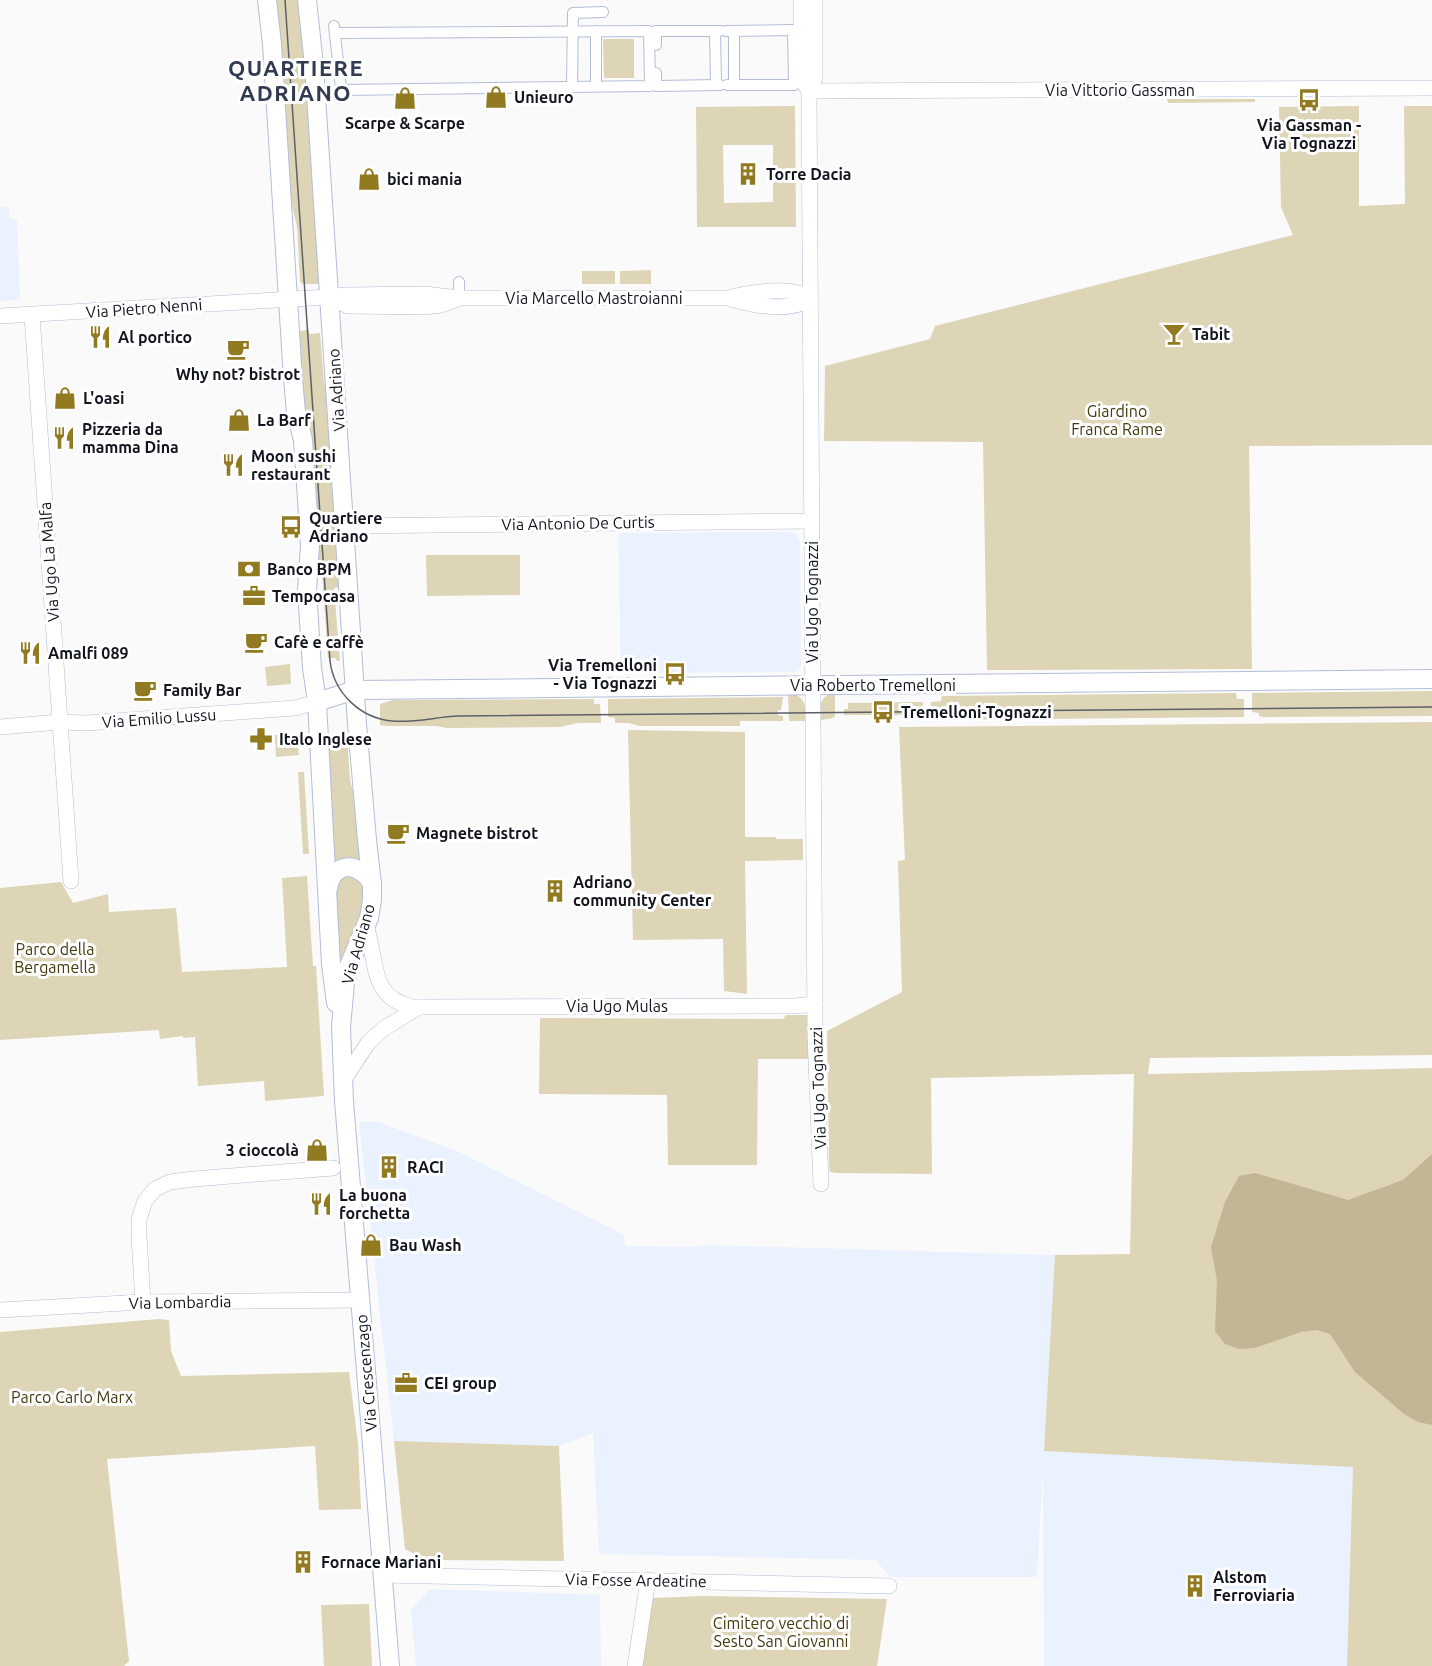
<svg xmlns="http://www.w3.org/2000/svg" width="1432" height="1666" viewBox="0 0 1432 1666" font-family="Ubuntu,sans-serif">
	<style>
		.built { fill: #eaf1ff }
		.green { fill: #ddd5b6; fill-rule: evenodd }
		.forest { fill: #c1b794 }
		.lines { fill: none; stroke-linecap: round; stroke-linejoin: round }
		.pedestrian-casing { stroke: #b2bed8; stroke-width: 12 }
		.minor-casing { stroke: #b2bed8; stroke-width: 16 }
		.tertiary-casing { stroke: #b2bed8; stroke-width: 20 }
		.pedestrian { stroke: #fff; stroke-width: 10 }
		.minor { stroke: #fff; stroke-width: 15 }
		.tertiary { stroke: #fff; stroke-width: 18 }
		.tram { stroke: #5e6067; stroke-width: 1.5 }
		.labels { text-anchor: middle; stroke-width: 6; stroke-linejoin: round; paint-order: stroke }
		.street-label { font-size: 16px; fill: #11151e; stroke: #fff }
		.poi-label { font-size: 16px; font-weight: bold; fill: #11151e; stroke: #fff; text-anchor: start }
		.park-label { font-size: 16px; fill: #453a0d; stroke: #fff }
		.district-label { font-size: 22px; font-weight: bold; letter-spacing: 1.5px; fill: #323b51; stroke: #fff }
	</style>
	<rect width="100%" height="100%" fill="#fafafa"/>
	<!-- built -->
	<g class="built">
		<polygon points="0,206 8,207 10,218 17,220 20,300 0,301"/>
		<polygon points="792,532 797,535 800,540 801,665 799,670 794,672 621,673 618,533"/>
		<polygon points="359,1122 378,1122 457,1151 624,1235 625,1246 694,1247 707,1245 1055,1255 1044,1451 1354,1466 1347,1666 1044,1666 1043,1467 1037,1577 890,1577 876,1560 599,1554 593,1433 559,1446 394,1441"/>
		<polygon points="430,1589 600,1595 601,1666 416,1666 411,1610"/>
	</g>
	<!-- green -->
	<g class="green">
		<polygon points="276,0 303,0 319,284 303,284 300,282 297,227 290,198"/>
		<polygon points="603,39 634,39 634,78 604,78"/>
		<polygon points="1167,99 1255,99 1255,102 1168,103"/>
		<path d="M795 106 796 227H697L696 107ZM723 145H773V202L724 203Z"/>
		<polygon points="1359,106 1359,206 1405,204 1404,106 1432,106 1432,445 1249,446 1252,669 987,670 983,442 824,441 825,366 930,339 935,326 1293,235 1281,207 1279,107"/>
		<polygon points="651,270 651,284 620,284 620,271"/>
		<rect x="582" y="271" width="33" height="13"/>
		<polygon points="309,330 309,334 320,333 324,382 329,401 342,587 334,588 340,661 337,661 335,658 328,658 322,572 317,572 297,331"/>
		<polygon points="426,555 520,555 520,595 427,596"/>
		<polygon points="290,664 291,684 267,686 265,667"/>
		<polygon points="1432,691 1432,716 1263,717 1259,716 1259,713 1252,712 1252,693"/>
		<path d="M835 692V716L833 718 821 720C821 707 817 697 835 692Z"/>
		<path d="M788 693C805 695 806 706 806 721H789Z"/>
		<polygon points="1236,693 1237,699 1244,699 1244,717 930,720 931,702 941,701 942,696"/>
		<polygon points="783,697 781,710 778,710 778,715 783,716 783,721 740,721 740,726 639,726 629,723 615,723 615,718 608,717 608,699"/>
		<polygon points="594,699 594,704 600,704 601,723 578,723 560,727 447,728 436,726 388,726 380,725 380,704 393,700"/>
		<polygon points="923,702 922,715 844,715 844,709 848,709 848,703"/>
		<polygon points="1432,722 1432,1055 1150,1058 1148,1074 1432,1068 1432,1666 1347,1666 1353,1467 1044,1451 1055,1255 1130,1254 1134,1074 931,1078 932,1174 836,1173 830,1172 829,1167 827,1031 902,992 898,861 905,860 899,727"/>
		<polygon points="628,730 745,732 745,837 776,837 776,839 803,839 803,860 745,861 747,994 724,991 723,939 633,940"/>
		<polygon points="347,734 350,780 356,803 364,862 342,860 332,863 325,736"/>
		<polygon points="275,735 297,736 299,755 276,757"/>
		<polygon points="298,772 304,772 309,854 303,854"/>
		<polygon points="307,876 313,966 316,966 324,1096 265,1101 264,1081 198,1086 195,1037 183,1038 183,1036 160,1039 159,1030 0,1040 0,888 61,882 73,903 108,894 109,912 176,908 182,972 287,967 282,878"/>
		<polygon points="345,876 353,876 363,883 365,907 340,971 334,885"/>
		<polygon points="786,1015 810,1015 817,1059 758,1059 757,1165 668,1165 667,1095 539,1094 540,1018 783,1019"/>
		<polygon points="159,1319 169,1320 171,1351 181,1376 349,1372 358,1444 361,1509 319,1510 315,1446 107,1459 129,1661 124,1666 0,1666 0,1332"/>
		<polygon points="394,1441 559,1446 564,1561 425,1560 405,1549"/>
		<polygon points="703,1596 887,1599 877,1666 642,1666 652,1598"/>
		<polygon points="369,1604 372,1666 324,1666 321,1605"/>
	</g>
	<!-- forest -->
	<polygon class="forest" points="1432,1154 1432,1425 1418,1422 1404,1414 1355,1372 1330,1334 1316,1330 1301,1332 1255,1348 1239,1349 1225,1344 1215,1331 1217,1281 1211,1247 1225,1202 1239,1176 1255,1173 1348,1200 1403,1180"/>
	<g class="lines">
		<!-- pedestrian casing -->
		<g class="pedestrian-casing">
			<g id="pedestrian">
				<polyline points="334,26 342,98"/>
				<polyline points="596,31 596,86"/>
				<polyline points="715,31 716,85"/>
				<polyline points="726,31 793,30 794,85 727,85"/>
				<polyline points="734,31 734,85"/>
				<polyline points="335,33 649,31 650,86 341,90"/>
				<polyline points="656,45 656,31 720,31"/>
				<polyline points="656,73 656,86 720,85"/>
				<polyline points="572,87 573,13 603,12"/>
				<polyline points="459,282 459,298"/>
			</g>
		</g>
		<!-- minor casing -->
		<g class="minor-casing">
			<g id="minor">
				<polyline points="801,0 802,76 804,83 809,91"/>
				<polyline points="815,0 815,76 813,83 809,91 815,1034 821,1184"/>
				<polyline points="809,91 1432,88"/>
				<polyline points="329,297 348,306 424,307 441,305 455,300"/>
				<path d="M731 299C752 305 790 313 809 299"/>
				<polyline points="32,315 71,881"/>
				<path d="M0 316 329 297 345 295 424 294 459 298H728C747 293 794 284 809 299"/>
				<polyline points="344,526 812,521"/>
				<polyline points="0,727 59,722 87,723 295,708 317,702"/>
				<path d="M366 926C378 959 368 998 413 1007L795 1006 815 1004"/>
				<polyline points="343,1081 368,1043 383,1029 419,1007"/>
				<polyline points="143,1302 139,1236 139,1219 145,1201 155,1189 170,1182 194,1179 333,1168"/>
				<polyline points="0,1310 143,1302 360,1300"/>
				<polyline points="383,1575 889,1586"/>
				<polyline points="635,1666 648,1580"/>
			</g>
		</g>
		<!-- tertiary casing -->
		<g class="tertiary-casing">
			<g id="tertiary">
				<polyline points="267,0 272,44 293,379 296,412 303,440 310,545 307,590 312,668 317,702 331,964 336,1003"/>
				<polyline points="307,0 314,65 357,724 367,840 372,884 372,900 369,918 348,968 345,983 341,1027 344,1101 390,1666"/>
				<polyline points="317,702 355,690 1432,679"/>
				<path d="M328 889C332 861 360 861 372 884"/>
			</g>
		</g>
		<!-- pedestrian -->
		<use href="#pedestrian" class="pedestrian"/>
		<!-- minor -->
		<use href="#minor" class="minor"/>
		<!-- tertiary -->
		<use href="#tertiary" class="tertiary"/>
		<!-- tram -->
		<path class="tram" d="M285 0 330 661C334 693 360 718 392 721 414 723 436 717 458 716L1432 707"/>
	</g>
	<!-- icons -->
	<defs>
		<g id="shop-bare" transform="scale(1.8)"><path d="M-5-2.5h2.3a2.7 3.5 0 0 1 5.4 0H5L5.5 6h-11ZM-1.5-2.5h3a1.5 2.3 0 0 0-3 0Z" fill="#917a20" stroke="#fff" stroke-width="2.5" paint-order="stroke"/></g>
		<g id="bus-bare" transform="scale(1.8)"><path d="M-5-6H5V4H4V6H2V4H-2V6H-4V4H-5ZM-3.5-4V0h7V-4ZM-3.5 1.2v1.5H-2V1.2ZM2 1.2v1.5H3.5V1.2Z" fill="#917a20" stroke="#fff" stroke-width="2.5" paint-order="stroke"/></g>
		<g id="building-bare" transform="scale(1.8)"><path d="M-4-6H4V6H1V3H-1V6H-4ZM-2.5-4.3h1.7v1.8h-1.7ZM.8-4.3h1.7v1.8H.8ZM-2.5-1h1.7V.8h-1.7ZM.8-1h1.7V.8H.8Z" fill="#917a20" stroke="#fff" stroke-width="2.5" paint-order="stroke"/></g>
		<g id="bar-bare" transform="scale(1.8)"><path d="M-6-5H6L.8 .8V4.5H3.5V6h-7V4.5H-.8V.8Z" fill="#917a20" stroke="#fff" stroke-width="2.5" paint-order="stroke"/></g>
		<g id="restaurant-bare" transform="scale(1.8)"><path d="M-5-6h1v4h1v-4h1v4h1v-4h1v5L-1.5 .5V6h-2V.5L-5-1ZM5-6V6H3V1.5H1.5Q1.5-4 5-6Z" fill="#917a20" stroke="#fff" stroke-width="2.5" paint-order="stroke"/></g>
		<g id="cafe-bare" transform="scale(1.8)"><path d="M-5.5-4.5H6V0H3Q3 3.5 0 3.5H-2.5Q-5.5 3.5-5.5 0ZM3-3.2v2h1.7v-2ZM-6 4.5H4V6H-6Z" fill="#917a20" stroke="#fff" stroke-width="2.5" paint-order="stroke"/></g>
		<g id="bank-bare" transform="scale(1.8)"><path d="M-6-4H6V4H-6ZM0-2.3a2.3 2.3 0 1 0 0 4.6a2.3 2.3 0 1 0 0-4.6Z" fill="#917a20" stroke="#fff" stroke-width="2.5" paint-order="stroke"/></g>
		<g id="office-bare" transform="scale(1.8)"><path d="M-6-3h4V-5.5h4V-3h4V5H-6ZM-1-4.5V-3h2v-1.5ZM-6 0V1H6V0Z" fill="#917a20" stroke="#fff" stroke-width="2.5" paint-order="stroke"/></g>
		<g id="pharmacy-bare" transform="scale(1.8)"><path d="M-2-6h4v4h4v4h-4v4h-4v-4h-4v-4h4Z" fill="#917a20" stroke="#fff" stroke-width="2.5" paint-order="stroke"/></g>
	</defs>
	<g fill-rule="evenodd">
		<use href="#shop-bare" x="496" y="97"/>
		<use href="#shop-bare" x="405" y="98"/>
		<use href="#bus-bare" x="1309" y="100"/>
		<use href="#building-bare" x="748" y="174"/>
		<use href="#shop-bare" x="369" y="179"/>
		<use href="#bar-bare" x="1174" y="334"/>
		<use href="#restaurant-bare" x="100" y="337"/>
		<use href="#cafe-bare" x="238" y="349"/>
		<use href="#shop-bare" x="65" y="398"/>
		<use href="#shop-bare" x="239" y="420"/>
		<use href="#restaurant-bare" x="64" y="438"/>
		<use href="#restaurant-bare" x="233" y="465"/>
		<use href="#bus-bare" x="291" y="527"/>
		<use href="#bank-bare" x="249" y="569"/>
		<use href="#office-bare" x="254" y="596"/>
		<use href="#cafe-bare" x="256" y="642"/>
		<use href="#restaurant-bare" x="30" y="653"/>
		<use href="#bus-bare" x="675" y="674"/>
		<use href="#cafe-bare" x="145" y="690"/>
		<use href="#bus-bare" x="883" y="712"/>
		<use href="#pharmacy-bare" x="261" y="739"/>
		<use href="#cafe-bare" x="398" y="833"/>
		<use href="#building-bare" x="555" y="891"/>
		<use href="#shop-bare" x="317" y="1150"/>
		<use href="#building-bare" x="389" y="1167"/>
		<use href="#restaurant-bare" x="321" y="1204"/>
		<use href="#shop-bare" x="371" y="1245"/>
		<use href="#office-bare" x="406" y="1383"/>
		<use href="#building-bare" x="303" y="1562"/>
		<use href="#building-bare" x="1195" y="1586"/>
	</g>
	<g class="labels">
		<!-- street labels -->
		<g class="street-label">
			<text x="1120" y="96">Via Vittorio Gassman</text>
			<text x="594" y="304">Via Marcello Mastroianni</text>
			<text transform="translate(144 308) rotate(-4)" y="6">Via Pietro Nenni</text>
			<text transform="translate(336 390) rotate(-94)" y="6">Via Adriano</text>
			<text transform="translate(578 523) rotate(-1)" y="6">Via Antonio De Curtis</text>
			<text transform="translate(49 562) rotate(-94)" y="6">Via Ugo La Malfa</text>
			<text transform="translate(812 602) rotate(-90)" y="6">Via Ugo Tognazzi</text>
			<text x="873" y="691">Via Roberto Tremelloni</text>
			<text transform="translate(159 718) rotate(-4)" y="6">Via Emilio Lussu</text>
			<text transform="translate(358 944) rotate(-74)" y="6">Via Adriano</text>
			<text x="617" y="1012">Via Ugo Mulas</text>
			<text transform="translate(818 1088) rotate(-92)" y="6">Via Ugo Tognazzi</text>
			<text transform="translate(180 1302) rotate(-1)" y="6">Via Lombardia</text>
			<text transform="translate(366 1373) rotate(-95)" y="6">Via Crescenzago</text>
			<text transform="translate(636 1580) rotate(1)" y="6">Via Fosse Ardeatine</text>
		</g>
		<!-- poi labels -->
		<g class="poi-label">
			<text x="514" y="103">Unieuro</text>
			<text x="405" y="129" text-anchor="middle">Scarpe &amp; Scarpe</text>
			<text x="1309" y="131" text-anchor="middle">Via Gassman -<tspan x="1309" dy="18">Via Tognazzi</tspan></text>
			<text x="766" y="180">Torre Dacia</text>
			<text x="387" y="185">bici mania</text>
			<text x="1192" y="340">Tabit</text>
			<text x="118" y="343">Al portico</text>
			<text x="238" y="380" text-anchor="middle">Why not? bistrot</text>
			<text x="83" y="404">L'oasi</text>
			<text x="257" y="426">La Barf</text>
			<text x="82" y="435">Pizzeria da<tspan x="82" dy="18">mamma Dina</tspan></text>
			<text x="251" y="462">Moon sushi<tspan x="251" dy="18">restaurant</tspan></text>
			<text x="309" y="524">Quartiere<tspan x="309" dy="18">Adriano</tspan></text>
			<text x="267" y="575">Banco BPM</text>
			<text x="272" y="602">Tempocasa</text>
			<text x="274" y="648">Cafè e caffè</text>
			<text x="48" y="659">Amalfi 089</text>
			<text x="657" y="671" text-anchor="end">Via Tremelloni<tspan x="657" dy="18">- Via Tognazzi</tspan></text>
			<text x="163" y="696">Family Bar</text>
			<text x="901" y="718">Tremelloni-Tognazzi</text>
			<text x="279" y="745">Italo Inglese</text>
			<text x="416" y="839">Magnete bistrot</text>
			<text x="573" y="888">Adriano<tspan x="573" dy="18">community Center</tspan></text>
			<text x="299" y="1156" text-anchor="end">3 cioccolà</text>
			<text x="407" y="1173">RACI</text>
			<text x="339" y="1201">La buona<tspan x="339" dy="18">forchetta</tspan></text>
			<text x="389" y="1251">Bau Wash</text>
			<text x="424" y="1389">CEI group</text>
			<text x="321" y="1568">Fornace Mariani</text>
			<text x="1213" y="1583">Alstom<tspan x="1213" dy="18">Ferroviaria</tspan></text>
		</g>
		<!-- park labels -->
		<g class="park-label">
			<text x="1117" y="417">Giardino<tspan x="1117" dy="18">Franca Rame</tspan></text>
			<text x="55" y="955">Parco della<tspan x="55" dy="18">Bergamella</tspan></text>
			<text x="72" y="1403">Parco Carlo Marx</text>
			<text x="781" y="1629">Cimitero vecchio di<tspan x="781" dy="18">Sesto San Giovanni</tspan></text>
		</g>
		<!-- district labels -->
		<g class="district-label">
			<text x="296" y="76">QUARTIERE<tspan x="296" dy="25">ADRIANO</tspan></text>
		</g>
	</g>
</svg>
